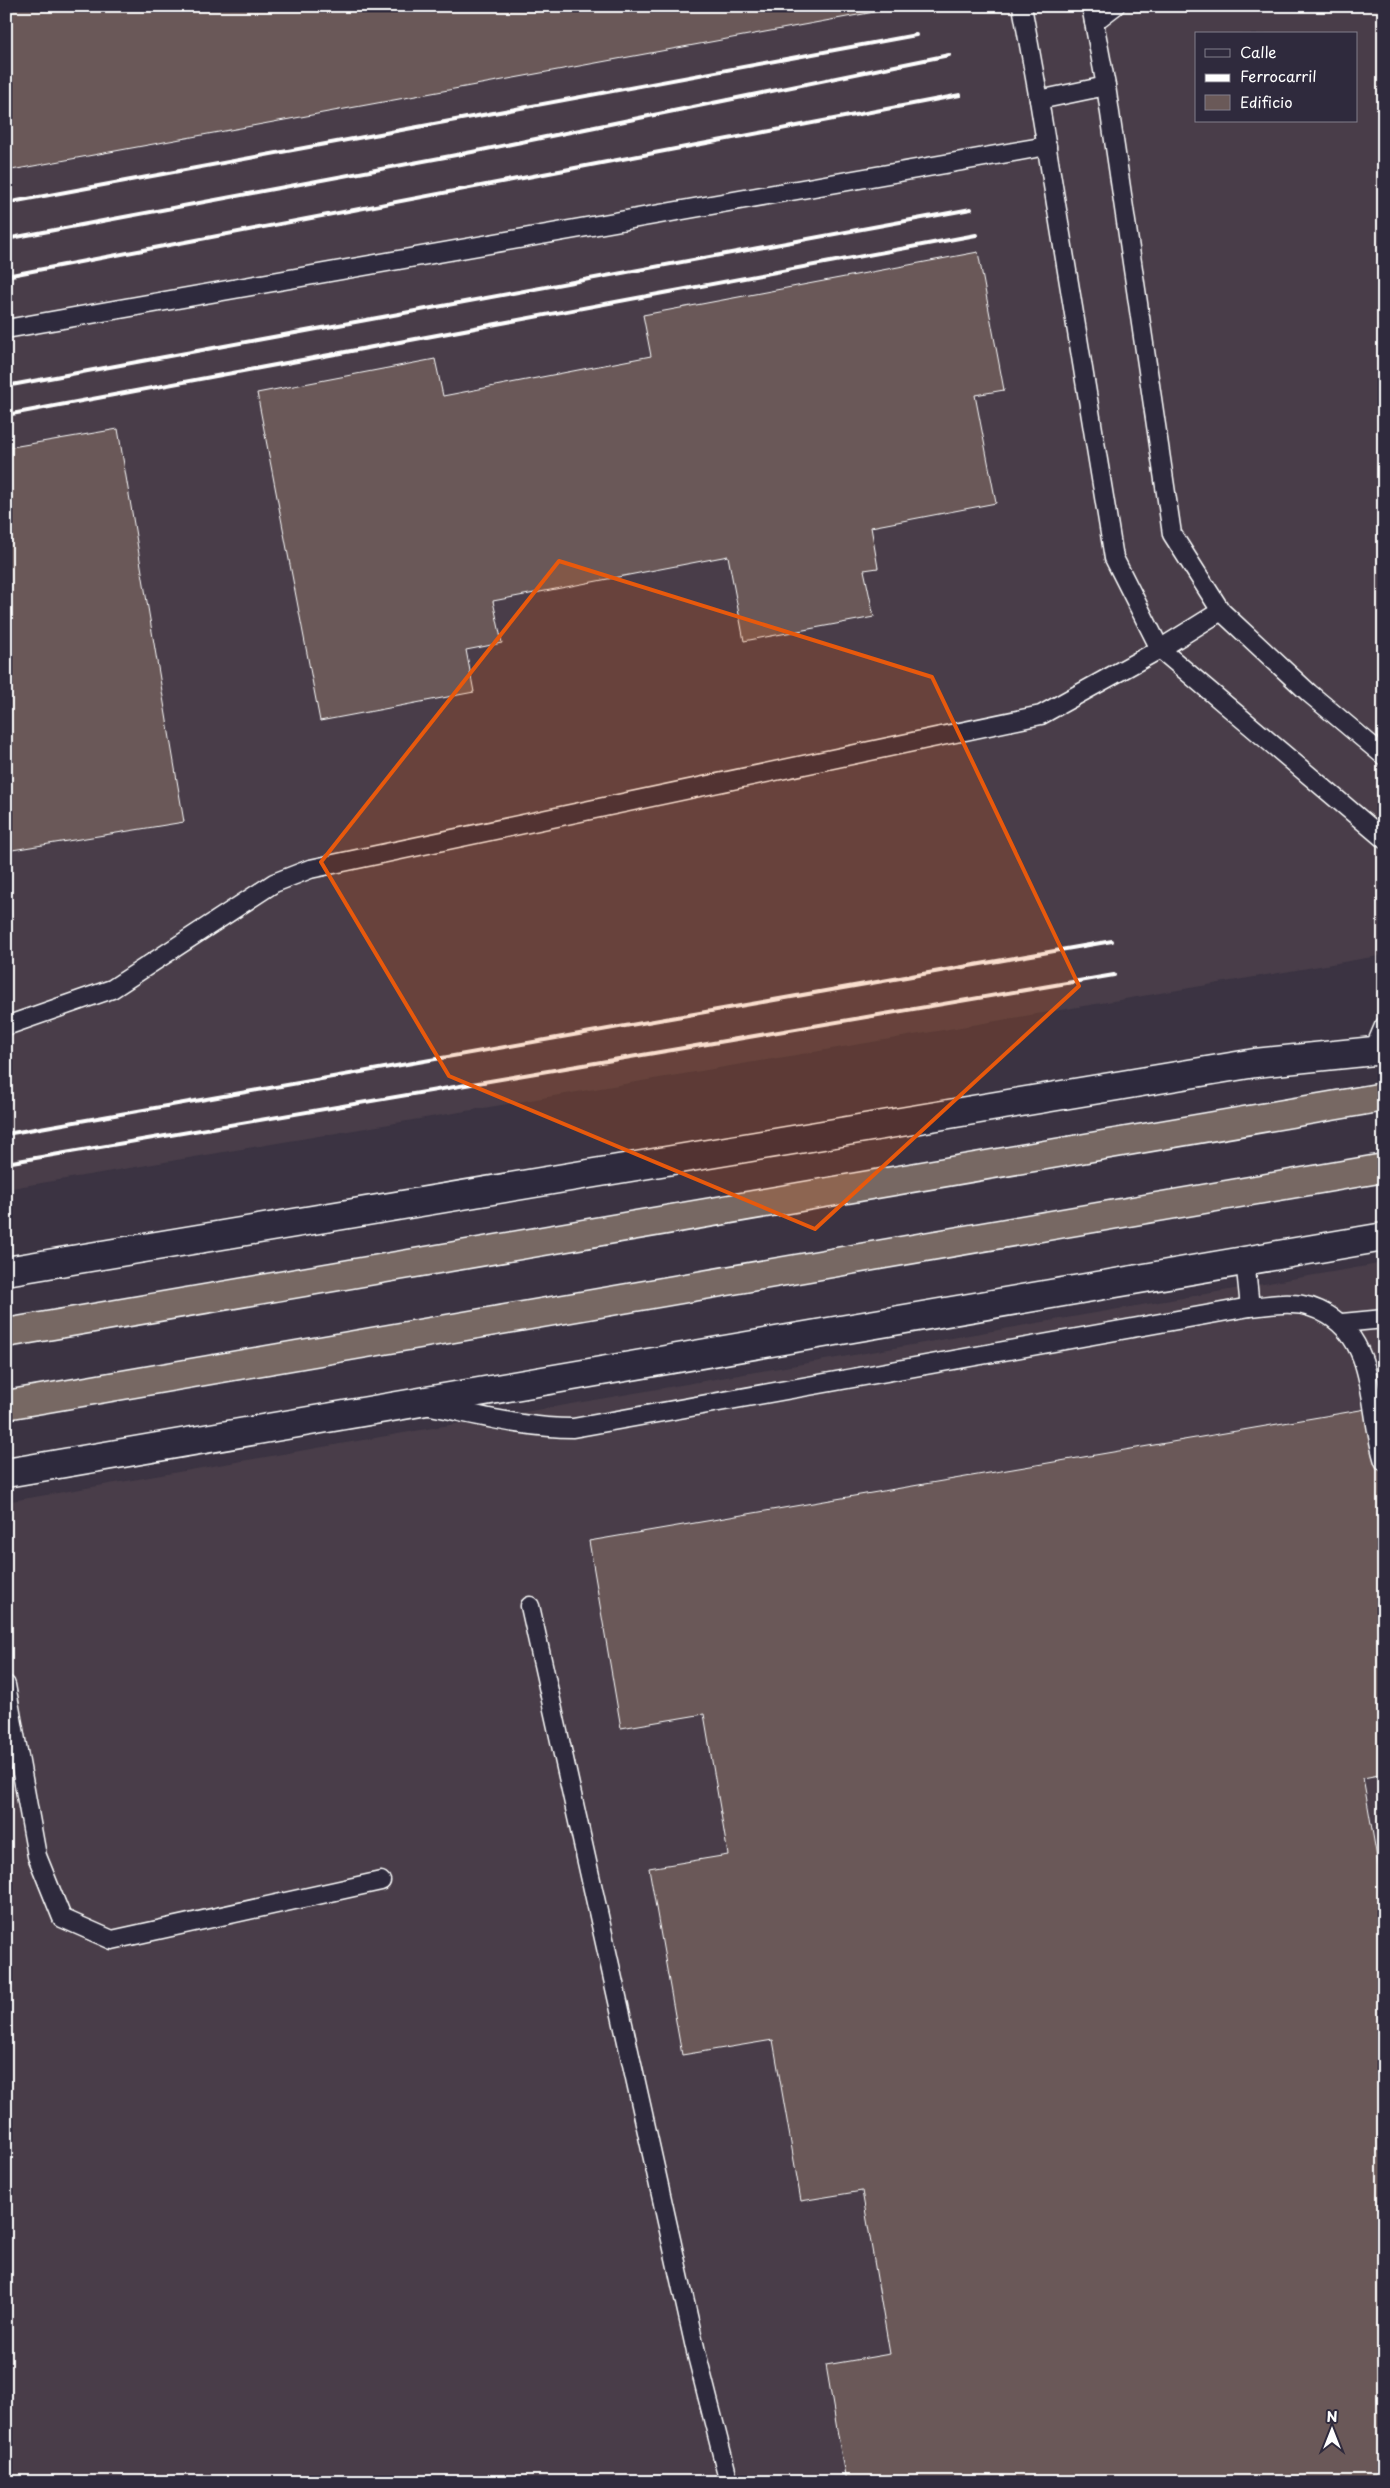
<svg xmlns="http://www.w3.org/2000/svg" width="1390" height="2488" viewBox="0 0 1390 2488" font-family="'Playpen Sans',sans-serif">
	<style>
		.built { fill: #493e49; fill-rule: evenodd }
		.building { fill: #6a5958; stroke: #fff }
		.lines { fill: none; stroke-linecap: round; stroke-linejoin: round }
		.service-casing { stroke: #fff; stroke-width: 21 }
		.tertiary-casing { stroke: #fff; stroke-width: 31 }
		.trunk-casing { stroke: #fff; stroke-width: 31 }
		.service { stroke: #2f2a3d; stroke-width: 18 }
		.tertiary { stroke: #2f2a3d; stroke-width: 28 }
		.trunk { stroke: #776864; stroke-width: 28 }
		.rail { stroke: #fff; stroke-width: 4 }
		.marked { fill: #e8590c; fill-opacity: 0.2; stroke: #e8590c; stroke-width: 4; stroke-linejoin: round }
	</style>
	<rect width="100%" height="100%" fill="#3b3342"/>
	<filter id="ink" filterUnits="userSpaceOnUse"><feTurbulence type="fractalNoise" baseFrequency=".02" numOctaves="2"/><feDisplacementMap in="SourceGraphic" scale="10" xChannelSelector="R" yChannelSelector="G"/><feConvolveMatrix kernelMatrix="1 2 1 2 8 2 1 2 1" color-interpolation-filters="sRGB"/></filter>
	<g filter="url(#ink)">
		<!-- built -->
		<g class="built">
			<path d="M6 6H1384V955L6 1189ZM1196 34H1356V121H1196Z"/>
			<polygon points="1384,1263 1384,2482 6,2482 6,1502"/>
		</g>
		<!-- building -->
		<g class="building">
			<polygon points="6,6 907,6 6,171"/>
			<polygon points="978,252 1004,390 975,395 996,503 871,527 878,568 864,570 874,617 744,641 728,556 493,601 502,643 466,650 474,692 320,721 257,393 435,359 443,396 651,356 643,315"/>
			<polygon points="118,429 184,822 6,851 6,448"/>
			<polygon points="1372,1408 1384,1479 1384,1774 1363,1778 1384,1898 1384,2482 846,2482 826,2365 890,2354 862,2191 801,2201 773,2040 682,2055 649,1868 728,1855 704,1714 621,1728 589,1541"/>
		</g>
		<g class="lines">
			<!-- service casing -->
			<g class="service-casing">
				<g id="service">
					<polyline points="1022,6 1039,100 1114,558 1160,649 1384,839"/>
					<polyline points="1091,6 1106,86 1172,534 1221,611 1309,693 1384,756"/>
					<polyline points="1094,22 1115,6"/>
					<polyline points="1039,100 1106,86"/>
					<polyline points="6,329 1047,146"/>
					<polyline points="6,1026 112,989 274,883 310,869 1041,715 1160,649 1221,611"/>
					<polyline points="1373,1052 1384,1026"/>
					<path d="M1250 1307C1264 1306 1278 1303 1292 1304 1304 1304 1318 1309 1328 1315 1378 1345 1368 1413 1384 1461"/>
					<polyline points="1342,1323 1384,1319"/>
					<path d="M430 1406C478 1415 524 1428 573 1428L1250 1307 1245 1260"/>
					<polyline points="530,1606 696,2352 729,2482"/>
					<polyline points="6,1685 37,1856 62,1918 112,1940 381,1881"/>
				</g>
			</g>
			<!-- tertiary casing -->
			<g class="tertiary-casing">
				<g id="tertiary">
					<polyline points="6,1271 1255,1063 1384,1050"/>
					<polyline points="6,1473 1384,1237"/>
				</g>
			</g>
			<!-- trunk casing -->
			<g class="trunk-casing">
				<g id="trunk">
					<polyline points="6,1333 1384,1097"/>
					<polyline points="6,1405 1384,1168"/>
				</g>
			</g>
			<!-- service -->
			<use href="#service" class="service"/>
			<!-- tertiary -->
			<use href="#tertiary" class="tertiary"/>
			<!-- trunk -->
			<use href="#trunk" class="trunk"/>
			<!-- rail -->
			<g class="rail">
				<polyline points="6,203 916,35"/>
				<polyline points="6,239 472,152 949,55"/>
				<polyline points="6,276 960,95"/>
				<polyline points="6,386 971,209"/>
				<polyline points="6,415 976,235"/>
				<polyline points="6,1134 1112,941"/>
				<polyline points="6,1163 1114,975"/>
			</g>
		</g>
	</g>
	<!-- marked area -->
	<path class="marked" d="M559 561 932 677 1079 986 815 1229 449 1076 321 862Z"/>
	<!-- margin -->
	<rect width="1390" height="2488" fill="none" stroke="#2f2a3d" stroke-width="25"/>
	<rect x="12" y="12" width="1365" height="2463" fill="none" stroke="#fff" stroke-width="2" filter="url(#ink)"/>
	<!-- legend -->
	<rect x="1195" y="32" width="162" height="90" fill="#2f2a3d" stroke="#827f8b"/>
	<rect x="1205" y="49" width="25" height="8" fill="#2f2a3d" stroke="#827f8b"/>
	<text x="1240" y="58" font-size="15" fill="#ffffff">Calle</text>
	<rect x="1205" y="74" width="25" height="8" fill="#ffffff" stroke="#827f8b"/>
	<text x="1240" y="82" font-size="15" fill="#ffffff">Ferrocarril</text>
	<rect x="1205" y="95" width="25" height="15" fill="#6a5958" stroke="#827f8b"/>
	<text x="1240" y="108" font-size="15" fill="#ffffff">Edificio</text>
	<!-- north arrow -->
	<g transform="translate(1332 2430)" stroke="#2f2a3d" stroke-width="4" paint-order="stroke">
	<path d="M0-4L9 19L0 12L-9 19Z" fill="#ffffff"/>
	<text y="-8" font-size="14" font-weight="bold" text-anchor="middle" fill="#ffffff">N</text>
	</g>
</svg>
